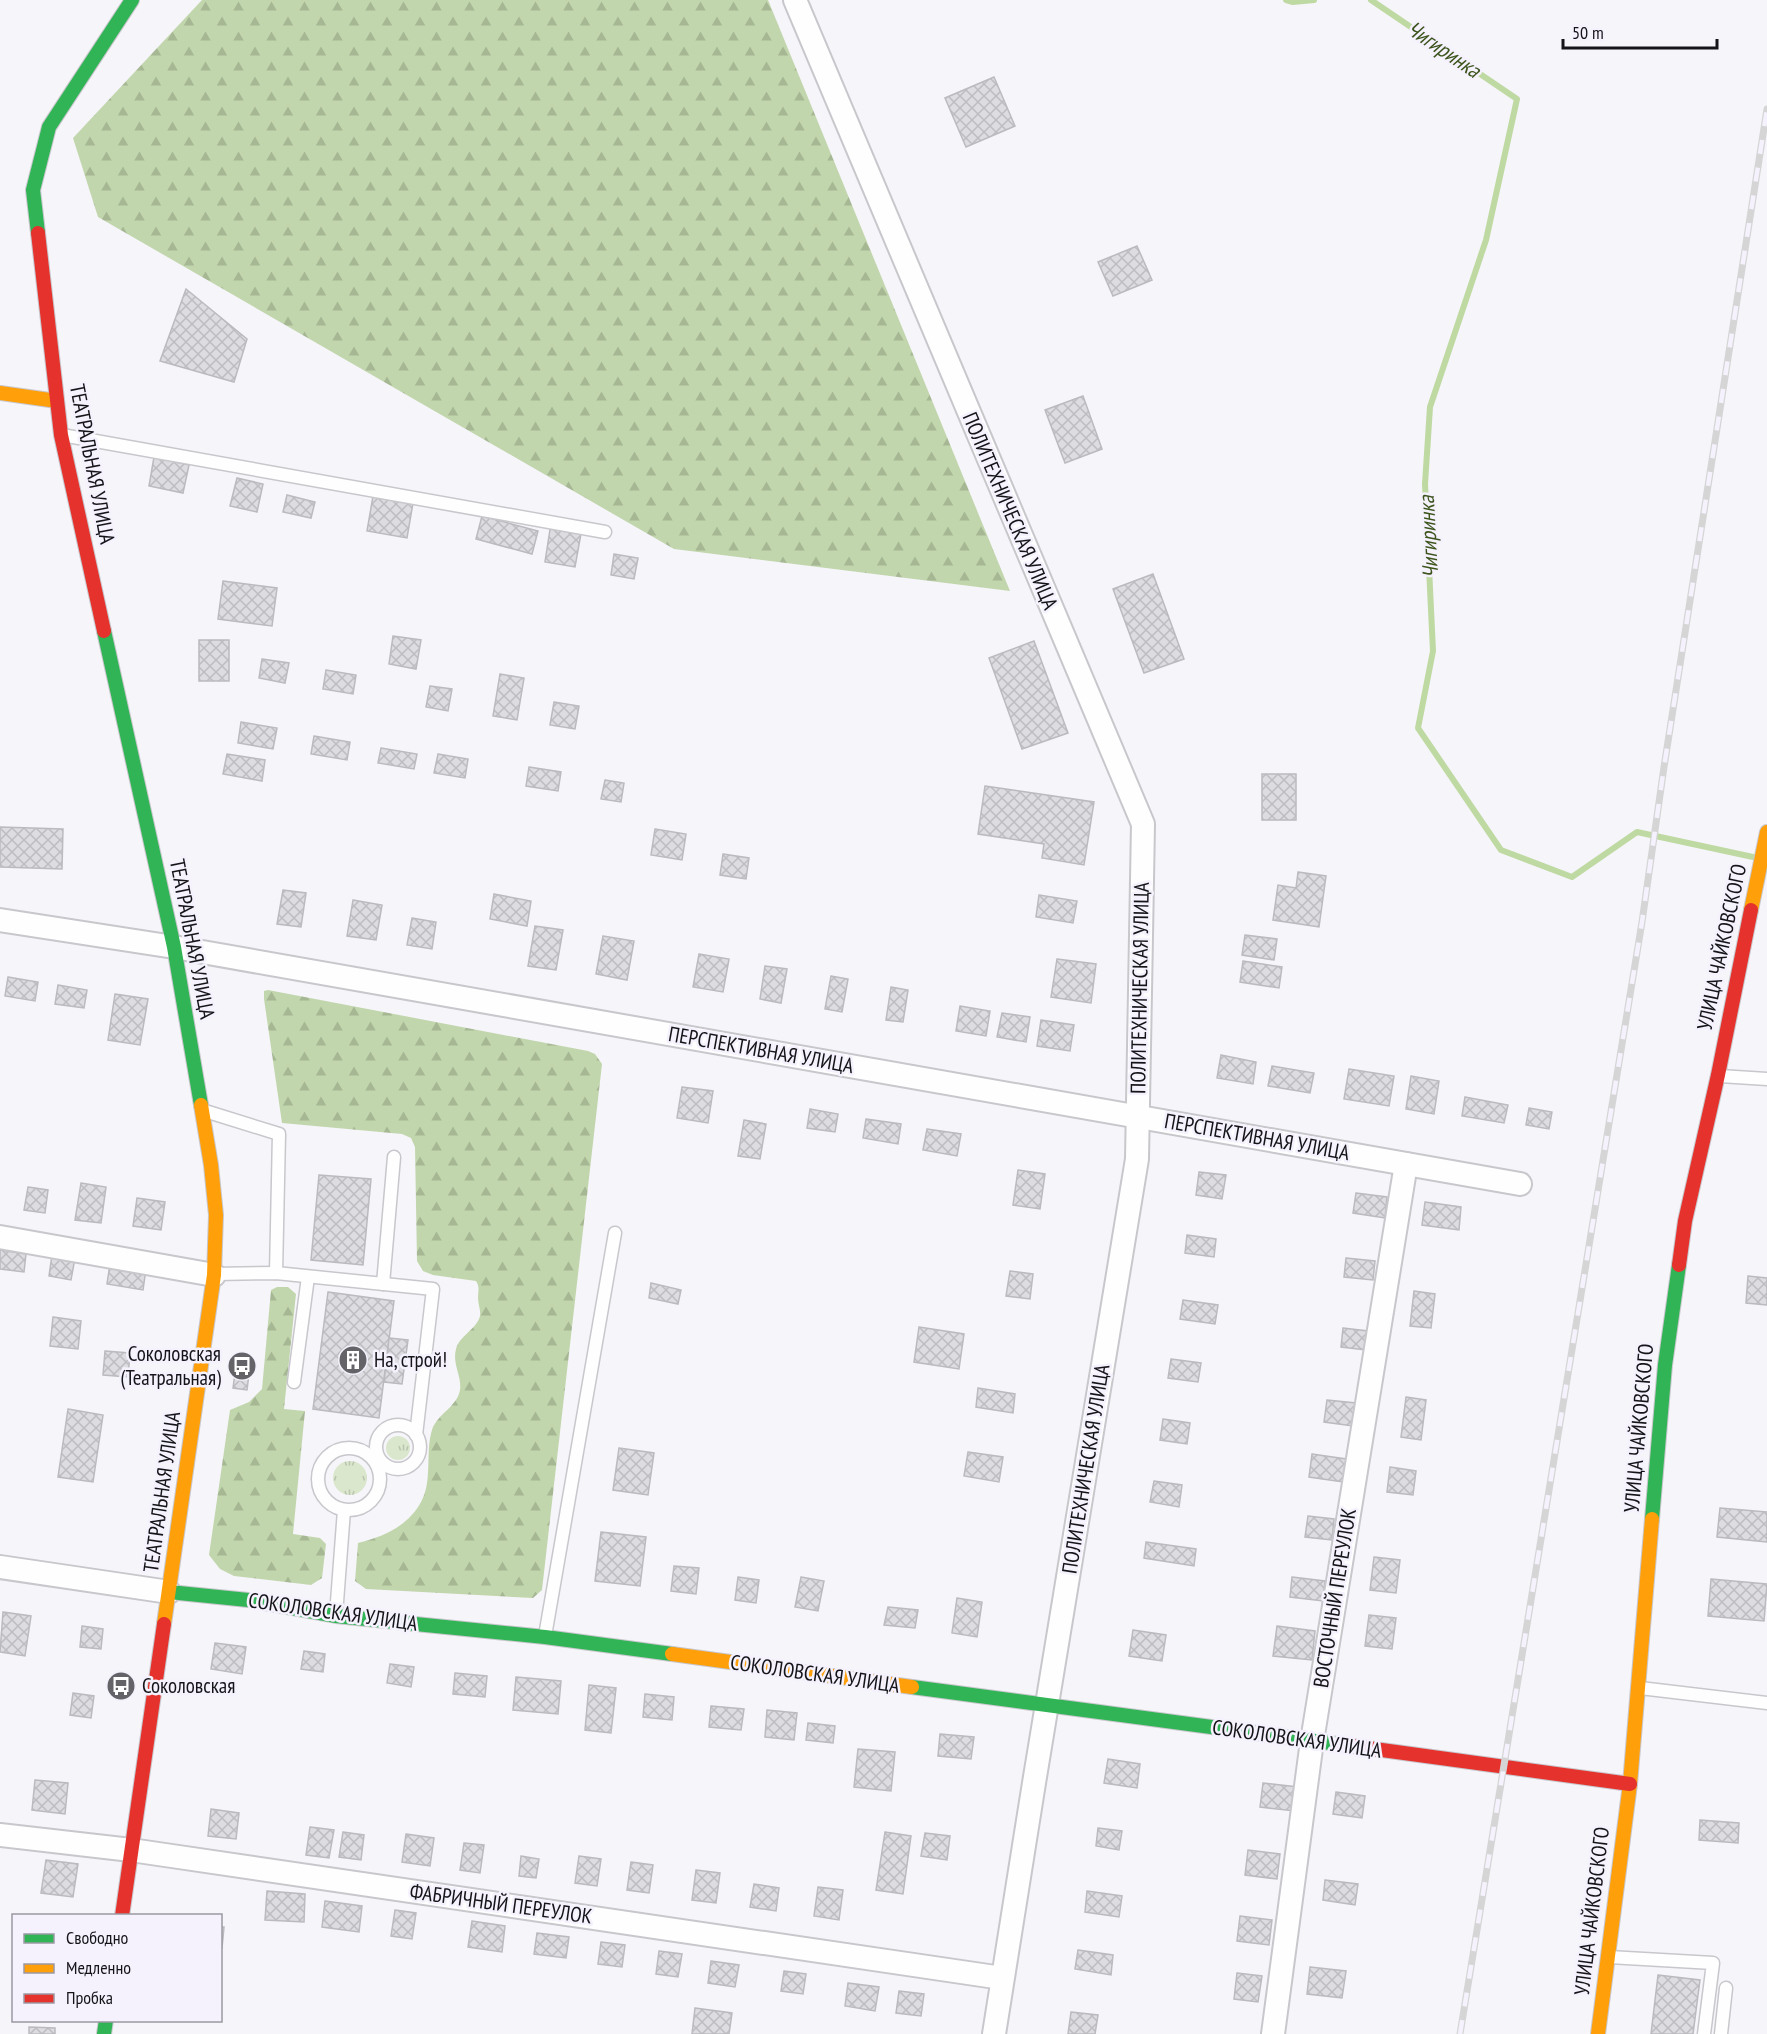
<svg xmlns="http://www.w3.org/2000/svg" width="1767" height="2034" viewBox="0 0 1767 2034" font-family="'PT Sans Narrow',sans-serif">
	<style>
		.grass { fill: url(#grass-tufts) }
		.forest { fill: url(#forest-firs) }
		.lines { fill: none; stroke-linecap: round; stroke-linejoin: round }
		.stream { stroke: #bfd9a2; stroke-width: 6 }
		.building { fill: url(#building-cross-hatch); stroke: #bbbabf; stroke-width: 1.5 }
		.lane-casing { stroke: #c8c7cc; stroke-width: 15 }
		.street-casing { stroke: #c8c7cc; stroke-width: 26 }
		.fast-casing { stroke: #c8c7cc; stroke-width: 16 }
		.slow-casing { stroke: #c8c7cc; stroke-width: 16 }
		.jam-casing { stroke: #c8c7cc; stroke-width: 16 }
		.lane { stroke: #fefefe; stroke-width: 12 }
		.street { stroke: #fefefe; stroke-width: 22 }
		.fast { stroke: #30b455; stroke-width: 14 }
		.slow { stroke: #ff9f0a; stroke-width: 14 }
		.jam { stroke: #e5322d; stroke-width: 14 }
		.rail-casing { stroke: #d5d5d6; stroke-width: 7 }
		.rail { stroke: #f5f2fd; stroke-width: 4.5; stroke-dasharray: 14; stroke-linecap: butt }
		.labels { text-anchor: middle; stroke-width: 5; stroke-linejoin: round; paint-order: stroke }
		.street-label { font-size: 21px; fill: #151419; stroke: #f5f2fd }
		.poi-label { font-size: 21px; fill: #151419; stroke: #f5f2fd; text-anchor: start }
		.water-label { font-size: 22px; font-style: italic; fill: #3c541c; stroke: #f5f2fd }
	</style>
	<defs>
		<pattern id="grass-tufts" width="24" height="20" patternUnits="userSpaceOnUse" patternTransform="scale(1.5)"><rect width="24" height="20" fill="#dae7cd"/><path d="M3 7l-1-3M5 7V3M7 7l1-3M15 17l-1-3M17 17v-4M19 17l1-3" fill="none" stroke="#bac5af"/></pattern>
		<pattern id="forest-firs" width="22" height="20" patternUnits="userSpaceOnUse" patternTransform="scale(1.5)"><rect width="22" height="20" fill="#c2d6ad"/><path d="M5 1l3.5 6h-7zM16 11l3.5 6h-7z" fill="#a6b794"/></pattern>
		<pattern id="building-cross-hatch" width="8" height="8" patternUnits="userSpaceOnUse" patternTransform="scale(1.5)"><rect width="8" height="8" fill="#dddce1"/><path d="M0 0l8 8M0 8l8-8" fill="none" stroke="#bdbcc0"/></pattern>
	</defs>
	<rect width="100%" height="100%" fill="#f6f5fa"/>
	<!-- grass -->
	<g class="grass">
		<circle cx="398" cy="1448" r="12"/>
		<circle cx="350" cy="1478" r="17"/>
	</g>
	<!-- forest -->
	<g class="forest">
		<polygon points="202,0 768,0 1010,591 674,549 98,217 73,138"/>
		<path d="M268 990 588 1051 595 1054 602 1064 542 1590 533 1598 366 1589 355 1581 358 1543C383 1537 408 1526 421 1502 433 1481 425 1452 432 1430 437 1414 457 1407 460 1390 462 1376 452 1364 456 1349 459 1336 477 1329 480 1316 481 1311 478 1304 478 1298 478 1291 480 1287 476 1281L433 1275 423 1271 417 1261 415 1147 411 1138 402 1134 282 1123 264 999V991Z"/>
		<polygon points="277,1287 288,1287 296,1294 284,1409 305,1411 293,1534 320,1538 326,1544 322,1578 311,1585 234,1576 220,1569 209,1555 230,1410 249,1402 262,1389 271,1290"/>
	</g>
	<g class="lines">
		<!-- stream -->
		<g class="stream">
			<polyline points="1286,0 1293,2 1314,0"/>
			<polyline points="1371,0 1517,99 1486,240 1430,407 1425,484 1433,651 1418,728 1501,850 1572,877 1637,832 1753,857"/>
		</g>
	</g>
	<!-- building -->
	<g class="building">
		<polygon points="994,77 1015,126 966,147 945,98"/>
		<polygon points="1137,246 1152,280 1113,296 1098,262"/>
		<polygon points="186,289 247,339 234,382 160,361"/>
		<polygon points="1083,396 1102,449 1065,463 1045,410"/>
		<polygon points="154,457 189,465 183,493 149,486"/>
		<polygon points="237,478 263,484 257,512 230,506"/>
		<polygon points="287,495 315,502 311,518 283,512"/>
		<polygon points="373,496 413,503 407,538 367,531"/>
		<polygon points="482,516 538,531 532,554 476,539"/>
		<polygon points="551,523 582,528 575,567 545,562"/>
		<polygon points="614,554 638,558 634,579 611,575"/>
		<polygon points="1153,574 1184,659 1144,673 1113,589"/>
		<polygon points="223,581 277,588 272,626 218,619"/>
		<polygon points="393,636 421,640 416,669 389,664"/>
		<rect x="199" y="640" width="30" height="41"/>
		<polygon points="1034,641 1068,733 1022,749 989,658"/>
		<polygon points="262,659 289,663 285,683 259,678"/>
		<polygon points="326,670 356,675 353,694 323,689"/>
		<polygon points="500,674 524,678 517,720 493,716"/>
		<polygon points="430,686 452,689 448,711 426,707"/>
		<polygon points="554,702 579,706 575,729 550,725"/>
		<polygon points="241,722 277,728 273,749 238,743"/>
		<polygon points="314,736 350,742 347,760 311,754"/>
		<polygon points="381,748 417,754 414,769 378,763"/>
		<polygon points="227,754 265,760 262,781 223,774"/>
		<polygon points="438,754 468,759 465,778 434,773"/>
		<polygon points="529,767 561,772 558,791 526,786"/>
		<rect x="1262" y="774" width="34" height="46"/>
		<polygon points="605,780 624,783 621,802 601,799"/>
		<polygon points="985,786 1094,802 1084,865 1042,858 1044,844 978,834"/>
		<polygon points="0,827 63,829 62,869 0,867"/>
		<polygon points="655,829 686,834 682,860 651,855"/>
		<polygon points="723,854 749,858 746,879 720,875"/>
		<polygon points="1298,872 1326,876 1319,927 1273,920 1278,885 1296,888"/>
		<polygon points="283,890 306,893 301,927 277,924"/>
		<polygon points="494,894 531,901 527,926 490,919"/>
		<polygon points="1039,895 1077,901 1073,923 1036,917"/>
		<polygon points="353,900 382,905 376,940 347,936"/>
		<polygon points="412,918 436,922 432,949 407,945"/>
		<polygon points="535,926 563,930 556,970 528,966"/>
		<polygon points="1245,935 1277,939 1274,960 1242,955"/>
		<polygon points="603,936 634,941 627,980 596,974"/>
		<polygon points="699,954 729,959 723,992 693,987"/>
		<polygon points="1057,959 1096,964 1091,1003 1051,997"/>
		<polygon points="1243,961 1282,967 1279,988 1240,982"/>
		<polygon points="765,966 787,969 781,1003 760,999"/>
		<polygon points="831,976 848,979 842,1012 825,1009"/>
		<polygon points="8,977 38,982 35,1001 5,996"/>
		<polygon points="58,985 87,990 84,1008 55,1004"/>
		<polygon points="891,987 908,990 903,1022 886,1020"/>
		<polygon points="115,994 148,999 140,1045 108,1040"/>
		<polygon points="960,1006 990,1011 986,1036 956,1031"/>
		<polygon points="1002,1013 1030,1017 1026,1042 997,1037"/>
		<polygon points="1041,1020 1074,1025 1070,1051 1037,1046"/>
		<polygon points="1221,1055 1256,1062 1253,1084 1217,1078"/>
		<polygon points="1272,1066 1314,1073 1310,1093 1268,1086"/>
		<polygon points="1349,1069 1394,1076 1389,1106 1344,1099"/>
		<polygon points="1411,1076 1439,1081 1434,1114 1406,1109"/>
		<polygon points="682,1087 713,1091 708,1123 677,1118"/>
		<polygon points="1465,1097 1508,1105 1504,1123 1462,1116"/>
		<polygon points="1529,1108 1552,1112 1549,1129 1526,1125"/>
		<polygon points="810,1109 838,1114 835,1132 807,1128"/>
		<polygon points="866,1119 901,1124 898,1144 863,1138"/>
		<polygon points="744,1120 766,1124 760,1159 738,1156"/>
		<polygon points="927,1129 961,1134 957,1156 923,1150"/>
		<polygon points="1018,1170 1045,1174 1040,1209 1013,1205"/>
		<polygon points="1199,1172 1226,1175 1222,1199 1196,1195"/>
		<polygon points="319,1175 371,1179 363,1265 311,1260"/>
		<polygon points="81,1183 106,1187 101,1223 75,1220"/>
		<polygon points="28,1187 48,1190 45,1213 24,1210"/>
		<polygon points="1356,1193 1387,1197 1385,1218 1353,1213"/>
		<polygon points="137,1198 165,1202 161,1230 133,1226"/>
		<polygon points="1425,1202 1461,1207 1459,1230 1422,1225"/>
		<polygon points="1187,1235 1216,1239 1214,1257 1185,1253"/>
		<polygon points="0,1250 26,1254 24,1272 0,1269"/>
		<polygon points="52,1255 75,1258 71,1280 49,1276"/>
		<polygon points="1346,1258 1375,1261 1373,1280 1344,1277"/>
		<polygon points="110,1264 146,1269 143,1290 107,1284"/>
		<polygon points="1010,1271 1033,1274 1030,1299 1006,1296"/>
		<polygon points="1748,1276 1767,1278 1767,1305 1746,1303"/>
		<polygon points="651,1283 681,1290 678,1304 649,1298"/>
		<polygon points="1414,1291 1435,1294 1431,1328 1410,1326"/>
		<polygon points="328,1292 394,1301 379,1418 313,1409"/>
		<polygon points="1183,1300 1218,1305 1215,1324 1180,1319"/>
		<polygon points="53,1317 81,1321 78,1349 50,1346"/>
		<polygon points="919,1327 964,1334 959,1369 914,1362"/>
		<polygon points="1343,1328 1368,1331 1366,1350 1341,1347"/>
		<polygon points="389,1338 408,1340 402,1384 384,1382"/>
		<polygon points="105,1351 130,1353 128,1377 103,1375"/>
		<polygon points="1171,1359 1201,1363 1198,1382 1168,1378"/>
		<polygon points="235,1373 249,1374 247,1390 233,1388"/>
		<polygon points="978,1388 1015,1394 1013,1413 976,1407"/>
		<polygon points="1406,1397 1426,1400 1421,1440 1401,1437"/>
		<polygon points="1327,1400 1356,1403 1353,1426 1324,1422"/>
		<polygon points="68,1409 103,1415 93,1482 58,1477"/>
		<polygon points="1163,1419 1190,1423 1187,1444 1160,1440"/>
		<polygon points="619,1448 654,1453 648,1495 613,1490"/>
		<polygon points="968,1452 1003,1457 999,1482 964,1476"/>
		<polygon points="1312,1454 1346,1459 1343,1482 1309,1477"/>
		<polygon points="1390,1467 1416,1471 1413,1495 1387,1492"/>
		<polygon points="1154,1481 1182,1485 1179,1507 1150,1502"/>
		<polygon points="1720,1508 1767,1512 1767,1542 1717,1537"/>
		<polygon points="1308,1516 1334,1519 1332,1540 1305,1537"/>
		<polygon points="601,1532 646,1537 640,1586 595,1581"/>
		<polygon points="1146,1542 1196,1549 1194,1566 1144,1558"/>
		<polygon points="1374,1557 1400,1560 1396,1593 1370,1590"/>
		<polygon points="674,1566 699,1568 696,1594 671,1591"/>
		<polygon points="738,1577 759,1580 756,1603 735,1600"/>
		<polygon points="801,1577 824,1581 818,1611 795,1607"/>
		<polygon points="1292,1577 1325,1581 1323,1601 1290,1597"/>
		<polygon points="1711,1579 1767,1584 1764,1621 1708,1616"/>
		<polygon points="957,1598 982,1602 977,1637 952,1633"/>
		<polygon points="888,1607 918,1610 915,1628 884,1625"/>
		<polygon points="3,1612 31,1616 25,1656 0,1652"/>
		<polygon points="1369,1615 1396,1618 1392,1649 1365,1646"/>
		<polygon points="82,1626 103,1629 101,1649 80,1647"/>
		<polygon points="1277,1626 1315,1631 1312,1660 1273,1656"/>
		<polygon points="1133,1630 1166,1635 1162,1661 1129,1656"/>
		<polygon points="215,1643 246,1647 242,1674 211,1669"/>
		<polygon points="304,1651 325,1654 323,1672 301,1669"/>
		<polygon points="390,1664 414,1667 411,1687 387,1683"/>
		<polygon points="455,1673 487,1676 485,1697 453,1694"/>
		<polygon points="516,1677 561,1681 558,1714 513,1710"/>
		<polygon points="589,1685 616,1688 611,1733 585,1730"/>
		<polygon points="73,1693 94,1696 91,1718 70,1715"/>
		<polygon points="645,1694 674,1697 672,1720 643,1717"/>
		<polygon points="711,1706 744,1709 741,1730 709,1727"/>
		<polygon points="767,1710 797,1713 794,1740 765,1737"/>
		<polygon points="808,1723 835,1726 833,1743 806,1740"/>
		<polygon points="940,1734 974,1737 971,1759 938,1756"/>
		<polygon points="858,1749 895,1752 891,1791 854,1787"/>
		<polygon points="1108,1759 1140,1764 1137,1788 1104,1783"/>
		<polygon points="35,1780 68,1783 65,1814 32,1810"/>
		<polygon points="1263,1783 1298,1787 1295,1811 1260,1807"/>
		<polygon points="1336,1792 1365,1796 1362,1818 1333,1814"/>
		<polygon points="211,1809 239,1813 236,1839 208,1836"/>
		<polygon points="1700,1820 1739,1823 1738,1843 1699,1840"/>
		<polygon points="310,1827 334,1830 329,1858 306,1855"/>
		<polygon points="1098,1828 1122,1831 1119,1850 1096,1846"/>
		<polygon points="343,1832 364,1835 361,1860 339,1857"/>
		<polygon points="885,1832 911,1836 903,1894 876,1890"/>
		<polygon points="925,1833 950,1836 947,1860 921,1856"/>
		<polygon points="406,1834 434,1838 430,1866 402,1862"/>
		<polygon points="464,1843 484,1845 480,1873 460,1870"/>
		<polygon points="1248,1850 1280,1854 1277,1879 1245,1875"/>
		<polygon points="521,1856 539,1859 536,1878 519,1876"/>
		<polygon points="579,1856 601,1859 597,1886 575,1883"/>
		<polygon points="46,1860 78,1864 73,1897 41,1893"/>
		<polygon points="631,1862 653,1865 649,1893 627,1890"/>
		<polygon points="696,1870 720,1873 716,1903 692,1900"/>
		<polygon points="1325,1880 1358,1884 1355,1905 1323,1900"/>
		<polygon points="754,1884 779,1888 776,1911 750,1907"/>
		<polygon points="818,1887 843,1890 839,1920 814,1916"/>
		<polygon points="267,1891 305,1894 304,1922 265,1920"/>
		<polygon points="1087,1891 1122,1896 1119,1917 1085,1912"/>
		<polygon points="325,1901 362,1906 359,1932 322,1927"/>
		<polygon points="395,1910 416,1913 412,1939 391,1936"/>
		<polygon points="1240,1916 1272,1920 1269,1945 1237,1941"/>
		<polygon points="472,1921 505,1926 502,1952 468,1947"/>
		<polygon points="220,1927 224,1927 222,1948 220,1948"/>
		<polygon points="537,1933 569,1937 566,1958 534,1954"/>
		<polygon points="601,1942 625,1945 622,1967 598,1964"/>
		<polygon points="1078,1950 1113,1955 1111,1975 1075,1969"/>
		<polygon points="659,1951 682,1954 678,1977 656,1974"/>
		<polygon points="711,1961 739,1965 735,1987 708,1983"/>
		<polygon points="1310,1967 1346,1971 1342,1998 1307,1994"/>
		<polygon points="784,1971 806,1974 803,1994 781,1991"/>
		<polygon points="1237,1973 1262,1976 1258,2002 1234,1999"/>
		<polygon points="1658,1975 1700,1980 1693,2034 1651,2034"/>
		<polygon points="848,1983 879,1987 875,2011 845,2006"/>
		<polygon points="899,1991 924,1994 921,2016 896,2013"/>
		<polygon points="695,2008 732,2013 729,2034 692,2034"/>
		<polygon points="1071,2012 1098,2015 1095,2034 1068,2034"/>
		<polygon points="29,2027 55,2028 55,2034 29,2034"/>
	</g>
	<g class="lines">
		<!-- lane casing -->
		<g class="lane-casing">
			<g id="lane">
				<polyline points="62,435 605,532"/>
				<polyline points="1720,1076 1767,1079"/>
				<polyline points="205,1111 279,1134 276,1273"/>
				<polyline points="215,1274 276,1273 433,1289 416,1435"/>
				<polyline points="383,1284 394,1157"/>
				<polyline points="294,1382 308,1277"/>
				<circle cx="398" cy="1447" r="22"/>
				<circle cx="349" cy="1479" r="31"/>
				<polyline points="336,1615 344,1510"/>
				<polyline points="545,1636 615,1233"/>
				<polyline points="1640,1688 1767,1703"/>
				<polyline points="1609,1957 1713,1963 1704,2034"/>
				<polyline points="1721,2034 1726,1988"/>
			</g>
		</g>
		<!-- street casing -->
		<g class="street-casing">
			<g id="street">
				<polyline points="795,0 1143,824 1137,1159 1034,1783 994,2034"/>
				<polyline points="0,920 174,947 1520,1184"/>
				<polyline points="0,1237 214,1275"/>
				<polyline points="0,1567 169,1592"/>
				<polyline points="0,1835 131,1850 1002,1978"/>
				<polyline points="1273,2034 1312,1741 1406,1164"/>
			</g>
		</g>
		<!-- fast casing -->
		<g class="fast-casing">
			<g id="fast">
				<polyline points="38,233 33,190 49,127 132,0"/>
				<polyline points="104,631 174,947 201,1105"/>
				<polyline points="1652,1519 1665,1365 1679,1265"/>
				<polyline points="169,1592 248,1600 336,1616 545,1637 672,1654"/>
				<polyline points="912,1687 1338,1744"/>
				<polyline points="104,2034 106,2020"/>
			</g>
		</g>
		<!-- slow casing -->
		<g class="slow-casing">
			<g id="slow">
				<polyline points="0,393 57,401"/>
				<polyline points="1751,910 1767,832"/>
				<polyline points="164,1624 214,1275 216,1215 211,1165 201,1105"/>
				<polyline points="672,1654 912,1687"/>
				<polyline points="1598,2034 1630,1784 1652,1519"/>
			</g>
		</g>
		<!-- jam casing -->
		<g class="jam-casing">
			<g id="jam">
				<polyline points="38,233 61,435 104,631"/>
				<polyline points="1679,1265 1685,1221 1718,1075 1751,910"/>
				<polyline points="1338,1744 1630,1784"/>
				<polyline points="122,1916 164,1624"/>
			</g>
		</g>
		<!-- lane -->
		<use href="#lane" class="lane"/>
		<!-- street -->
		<use href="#street" class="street"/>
		<!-- fast -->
		<use href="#fast" class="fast"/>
		<!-- slow -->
		<use href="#slow" class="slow"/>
		<!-- jam -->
		<use href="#jam" class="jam"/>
		<!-- rail casing -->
		<g class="rail-casing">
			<polyline id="rail" points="1460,2034 1642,922 1664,767 1767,109"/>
		</g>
		<!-- rail -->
		<use href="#rail" class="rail"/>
	</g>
	<!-- icons -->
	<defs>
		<g id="building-disc" transform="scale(1.5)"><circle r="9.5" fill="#646368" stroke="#f5f2fd"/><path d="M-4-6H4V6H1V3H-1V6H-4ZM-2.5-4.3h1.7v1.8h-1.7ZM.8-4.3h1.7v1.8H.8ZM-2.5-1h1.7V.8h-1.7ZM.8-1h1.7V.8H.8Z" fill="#fff"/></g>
		<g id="bus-disc" transform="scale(1.5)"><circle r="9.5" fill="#646368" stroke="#f5f2fd"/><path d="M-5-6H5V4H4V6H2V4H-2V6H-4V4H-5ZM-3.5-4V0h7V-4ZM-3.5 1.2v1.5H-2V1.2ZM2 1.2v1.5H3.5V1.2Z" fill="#fff"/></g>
	</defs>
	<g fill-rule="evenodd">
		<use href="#building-disc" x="353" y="1360"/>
		<use href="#bus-disc" x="242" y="1366"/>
		<use href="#bus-disc" x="121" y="1686"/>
	</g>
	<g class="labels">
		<!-- street labels -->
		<g class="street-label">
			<text transform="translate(92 464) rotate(79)" y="7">ТЕАТРАЛЬНАЯ УЛИЦА</text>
			<text transform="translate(1010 511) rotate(67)" y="7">ПОЛИТЕХНИЧЕСКАЯ УЛИЦА</text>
			<text transform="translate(192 939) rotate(79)" y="7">ТЕАТРАЛЬНАЯ УЛИЦА</text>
			<text transform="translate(1722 947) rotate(-78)" y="7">УЛИЦА ЧАЙКОВСКОГО</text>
			<text transform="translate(1140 988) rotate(-89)" y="7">ПОЛИТЕХНИЧЕСКАЯ УЛИЦА</text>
			<text transform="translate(761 1050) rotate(10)" y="7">ПЕРСПЕКТИВНАЯ УЛИЦА</text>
			<text transform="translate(1257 1137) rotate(10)" y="7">ПЕРСПЕКТИВНАЯ УЛИЦА</text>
			<text transform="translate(1639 1428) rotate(-85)" y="7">УЛИЦА ЧАЙКОВСКОГО</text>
			<text transform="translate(1086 1469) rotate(-81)" y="7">ПОЛИТЕХНИЧЕСКАЯ УЛИЦА</text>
			<text transform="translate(162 1492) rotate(-82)" y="7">ТЕАТРАЛЬНАЯ УЛИЦА</text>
			<text transform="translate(1335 1598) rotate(-81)" y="7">ВОСТОЧНЫЙ ПЕРЕУЛОК</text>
			<text transform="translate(333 1612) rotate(8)" y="7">СОКОЛОВСКАЯ УЛИЦА</text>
			<text transform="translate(815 1674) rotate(8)" y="7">СОКОЛОВСКАЯ УЛИЦА</text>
			<text transform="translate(1297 1739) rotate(8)" y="7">СОКОЛОВСКАЯ УЛИЦА</text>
			<text transform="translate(501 1904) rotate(8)" y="7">ФАБРИЧНЫЙ ПЕРЕУЛОК</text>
			<text transform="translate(1592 1911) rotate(-83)" y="7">УЛИЦА ЧАЙКОВСКОГО</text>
		</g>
		<!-- poi labels -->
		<g class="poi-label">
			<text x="221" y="1361" text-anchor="end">Соколовская<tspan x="221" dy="24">(Театральная)</tspan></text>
			<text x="374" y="1367">На, строй!</text>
			<text x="142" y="1693">Соколовская</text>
		</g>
		<!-- water labels -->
		<g class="water-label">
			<text transform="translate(1444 49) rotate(34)" y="8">Чигиринка</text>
			<text transform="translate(1428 537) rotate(-93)" y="8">Чигиринка</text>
		</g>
	</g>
	<!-- legend -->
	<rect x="12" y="1914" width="210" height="108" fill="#f5f2fd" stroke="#9b99a2" stroke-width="1.5"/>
	<rect x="24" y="1934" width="30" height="9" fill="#30b455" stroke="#9b99a2" stroke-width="1.5"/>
	<text x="66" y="1944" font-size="18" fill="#151419">Свободно</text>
	<rect x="24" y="1964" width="30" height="9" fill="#ff9f0a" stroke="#9b99a2" stroke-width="1.5"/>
	<text x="66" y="1974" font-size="18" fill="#151419">Медленно</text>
	<rect x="24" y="1994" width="30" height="9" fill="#e5322d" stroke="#9b99a2" stroke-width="1.5"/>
	<text x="66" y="2004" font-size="18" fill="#151419">Пробка</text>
	<!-- scale -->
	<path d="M1563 39v9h154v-9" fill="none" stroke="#151419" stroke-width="3"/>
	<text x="1572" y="39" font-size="18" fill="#151419" stroke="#f5f2fd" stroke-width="4.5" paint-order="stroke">50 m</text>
</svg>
